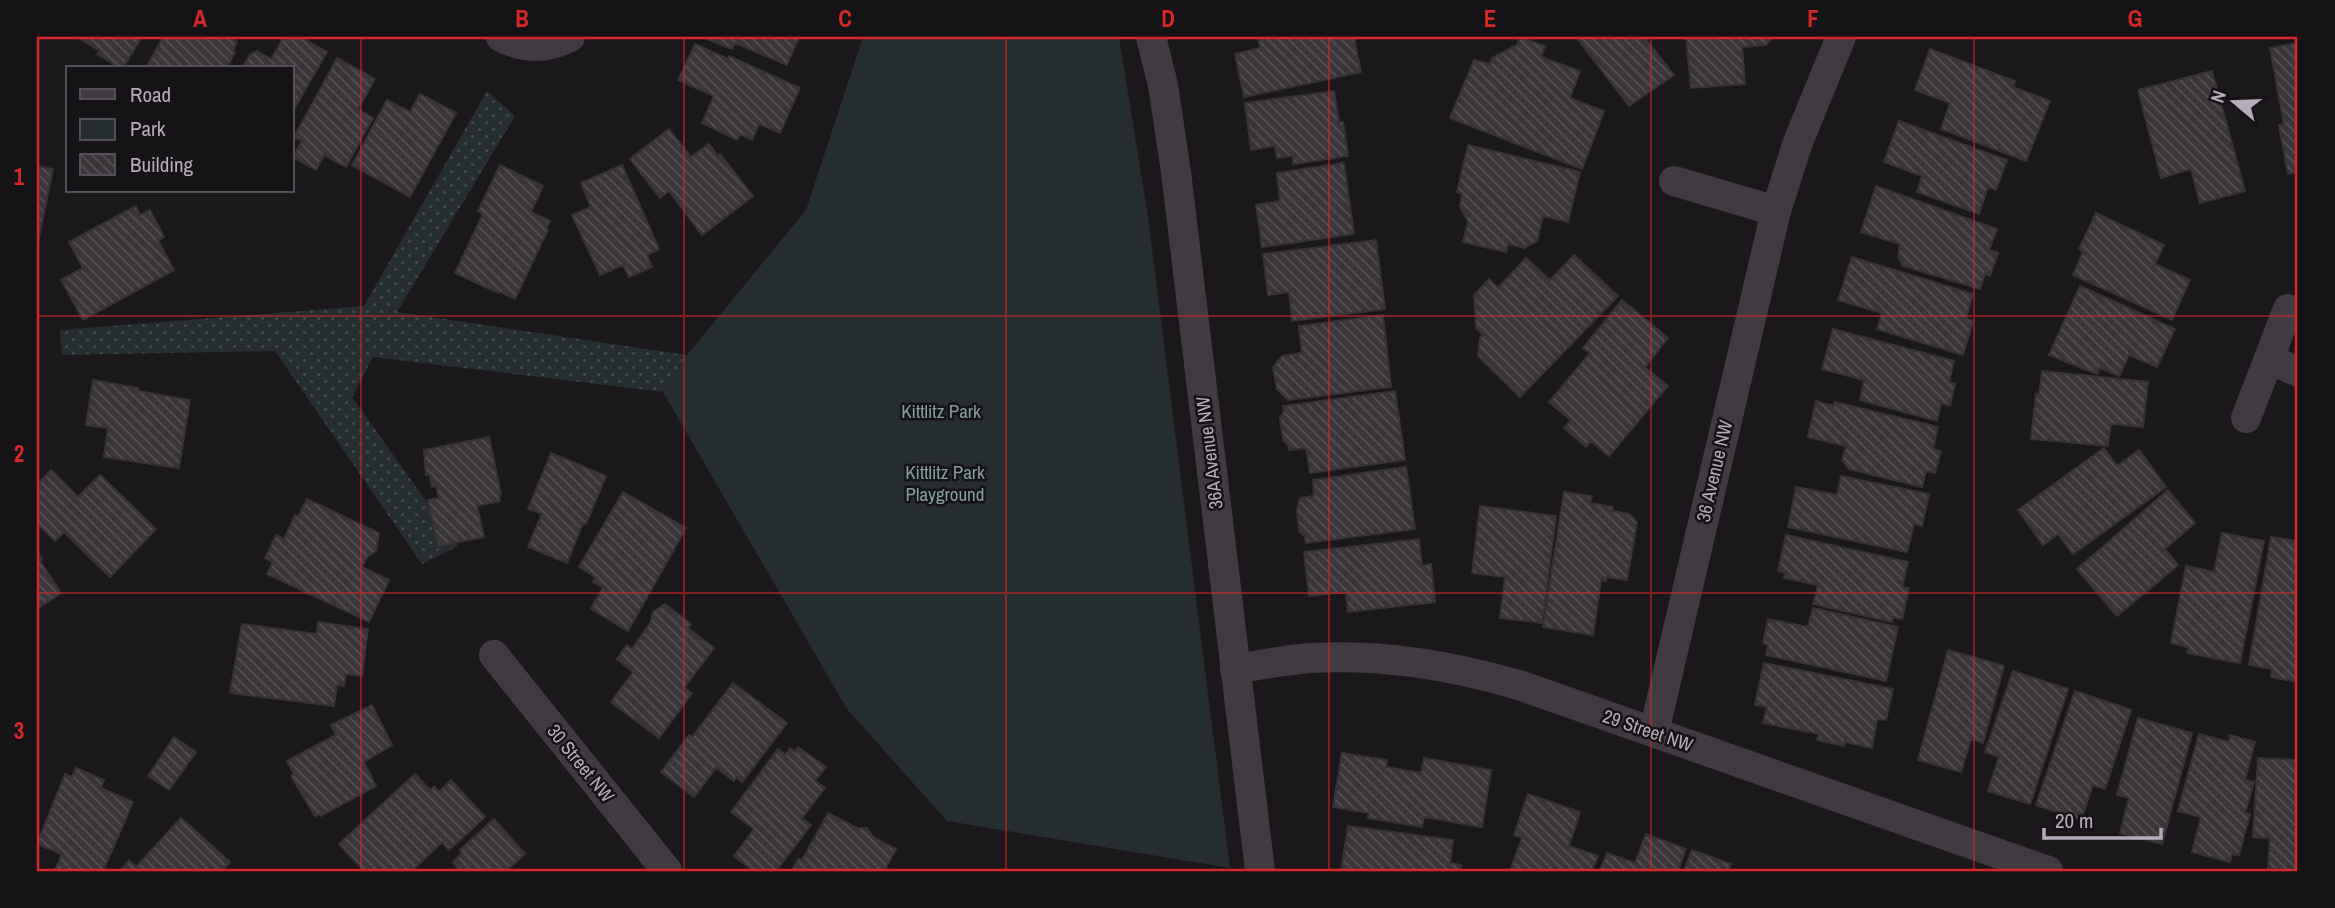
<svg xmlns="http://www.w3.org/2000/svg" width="2335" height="908" viewBox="0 0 2335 908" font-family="'Archivo Narrow',sans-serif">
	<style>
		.grass { fill: url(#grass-dots) }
		.green { fill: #262e2f }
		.building { fill: url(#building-back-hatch); stroke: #363236; stroke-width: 2 }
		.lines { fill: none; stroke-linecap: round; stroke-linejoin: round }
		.street { stroke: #413b41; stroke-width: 30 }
		.grid { fill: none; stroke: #d62828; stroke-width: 2; stroke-opacity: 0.55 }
		.labels { text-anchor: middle; stroke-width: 5; stroke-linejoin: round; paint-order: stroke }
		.park-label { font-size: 19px; fill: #839fa4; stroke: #151315 }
		.street-label { font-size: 19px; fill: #b6abb9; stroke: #151315 }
		.neatline { fill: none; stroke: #d62828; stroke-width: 2.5 }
		.grid-label { font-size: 23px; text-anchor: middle; font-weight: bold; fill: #d62828 }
	</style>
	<defs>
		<pattern id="grass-dots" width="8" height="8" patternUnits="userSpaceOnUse" patternTransform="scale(1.75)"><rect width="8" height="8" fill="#262e2f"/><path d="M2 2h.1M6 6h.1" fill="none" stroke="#434a4b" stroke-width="1.8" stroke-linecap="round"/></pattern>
		<pattern id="building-back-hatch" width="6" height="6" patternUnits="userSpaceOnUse" patternTransform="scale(1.75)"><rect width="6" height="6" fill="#393539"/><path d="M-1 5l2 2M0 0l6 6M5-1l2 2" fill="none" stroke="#535054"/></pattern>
	</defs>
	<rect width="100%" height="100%" fill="#1a181a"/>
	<!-- grass -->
	<polygon class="grass" points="487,91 515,116 397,312 687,355 663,392 373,357 352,397 458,546 422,564 275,351 62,355 60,330 364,306"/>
	<!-- green -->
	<polygon class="green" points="863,37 1119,37 1148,217 1230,868 947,821 847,709 663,392 687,355 806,210"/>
	<!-- building -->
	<g class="building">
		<polygon points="77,37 142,37 124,66 122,65 120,68 97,54 100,51"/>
		<polygon points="163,37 228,37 237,42 233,51 235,52 227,68 146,68"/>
		<polygon points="284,37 300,37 327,52 292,113 292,68 242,68 250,55 257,51 271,59"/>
		<polygon points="702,37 799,37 787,65 735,43 732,49"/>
		<polygon points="1258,37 1354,37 1361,72 1244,97 1235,54 1260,48"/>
		<polygon points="1520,37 1545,46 1541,57 1580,71 1570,98 1604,111 1582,169 1450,118 1474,60 1490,64 1492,58 1517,45"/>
		<polygon points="1576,37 1644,37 1674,75 1629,106"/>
		<polygon points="1686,37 1773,37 1766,45 1742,47 1745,84 1691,88"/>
		<polygon points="2298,43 2298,172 2288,174 2279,125 2284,124 2270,48"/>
		<polygon points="695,44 728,59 729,56 800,88 780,133 759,124 752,140 740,134 737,140 702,123 714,96 678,80"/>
		<polygon points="1930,49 2015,81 2013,87 2050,101 2026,161 1941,129 1950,103 1915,90"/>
		<polygon points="337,58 375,79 358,109 373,118 346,167 324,155 316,170 293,157 302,141 294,137"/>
		<polygon points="2212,71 2245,191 2200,203 2191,169 2161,178 2138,90"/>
		<polygon points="1334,91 1339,122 1343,122 1348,156 1293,164 1293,156 1277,158 1275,146 1251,150 1245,103"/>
		<polygon points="420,94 456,113 410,197 352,165 387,100 410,112"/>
		<polygon points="1899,121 2007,160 1996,190 1988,187 1979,214 1917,192 1922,176 1884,162"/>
		<polygon points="669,129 691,157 709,144 718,156 720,154 753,196 702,235 669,191 660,198 630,159"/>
		<polygon points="1468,145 1580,172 1568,222 1543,216 1537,241 1524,248 1508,244 1506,252 1463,242 1468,222 1460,206 1462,193 1457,192"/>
		<polygon points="1344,163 1354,234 1262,247 1256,205 1280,201 1277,173"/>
		<polygon points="500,165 543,186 531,212 550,221 546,229 548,230 515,299 498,291 498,293 455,273 483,214 478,211"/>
		<polygon points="622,165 659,249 647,255 652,267 629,277 623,265 600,275 572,215 591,207 581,183"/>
		<polygon points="37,166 53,169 37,247"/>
		<polygon points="1876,186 1997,229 1989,250 1998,253 1990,276 1985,274 1980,289 1903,266 1898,256 1900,244 1861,232"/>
		<polygon points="136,206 140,215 150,210 164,237 158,240 174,270 83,320 61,280 83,268 69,242"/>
		<polygon points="2096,213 2164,245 2155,264 2190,280 2172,320 2073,275 2083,252 2079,249"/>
		<polygon points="1376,240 1385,309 1292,321 1289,292 1268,295 1263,254"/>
		<polygon points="1574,255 1618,296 1520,397 1478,356 1480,338 1483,335 1476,328 1474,295 1489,279 1498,288 1526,258 1550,280"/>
		<polygon points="1852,257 1973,294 1966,318 1973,321 1963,355 1877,329 1882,313 1838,300"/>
		<polygon points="2080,286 2175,329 2157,367 2129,355 2119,376 2100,368 2097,374 2049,355"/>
		<polygon points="1622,300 1668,338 1645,367 1668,386 1609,456 1591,441 1586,447 1564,428 1571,420 1549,402 1590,353 1583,348"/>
		<polygon points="1383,315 1391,387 1288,400 1277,389 1273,367 1282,356 1302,353 1299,326"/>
		<polygon points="1833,329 1954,361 1949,382 1955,384 1950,406 1941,403 1937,421 1860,400 1864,380 1822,369"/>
		<polygon points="2042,371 2148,382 2143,427 2111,424 2108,446 2031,439 2036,394 2039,395"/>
		<polygon points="93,380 138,388 138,391 190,400 179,468 104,457 108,428 86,425"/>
		<polygon points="1395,391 1405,460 1310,473 1306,448 1289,450 1288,445 1283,440 1280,417 1284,412 1283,406"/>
		<polygon points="1816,401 1834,406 1835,402 1938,427 1933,449 1941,451 1935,473 1926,471 1922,487 1849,469 1842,460 1846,446 1808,437"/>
		<polygon points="489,437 501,494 499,495 500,501 477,506 484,537 438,546 428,500 439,498 436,486 432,487 430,475 426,475 424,450"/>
		<polygon points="2104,448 2117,466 2139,450 2166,487 2073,554 2058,534 2043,545 2018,510"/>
		<polygon points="551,453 606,476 586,524 583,523 567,563 528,547 542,514 528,509"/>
		<polygon points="1406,467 1415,529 1306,543 1305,537 1299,531 1297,510 1300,498 1314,496 1313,480"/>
		<polygon points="51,470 78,497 100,475 156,529 110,577 64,532 55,541 37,523 37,485"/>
		<polygon points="1841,476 1929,494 1922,526 1914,524 1907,552 1788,527 1796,487 1837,495"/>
		<polygon points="2168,490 2195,523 2165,549 2178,565 2117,616 2077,569"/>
		<polygon points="623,492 686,528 628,631 591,609 603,587 593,582 595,577 579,567"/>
		<polygon points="1564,492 1592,496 1590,503 1613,507 1612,511 1629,514 1637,522 1627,580 1607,577 1606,581 1601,580 1593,635 1543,627"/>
		<polygon points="307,499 379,533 376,551 367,557 362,567 389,580 369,622 267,574 273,562 265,558 276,535 284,539 295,515 298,517"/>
		<polygon points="1480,506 1556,516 1542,623 1500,618 1505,577 1472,573"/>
		<polygon points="2222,533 2264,541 2240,663 2187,653 2189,647 2171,643 2186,566 2214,572"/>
		<polygon points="1786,535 1908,562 1902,587 1909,588 1902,619 1893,617 1892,622 1813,604 1818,585 1784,578 1786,573 1778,571"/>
		<polygon points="2271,537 2298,541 2298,682 2271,677 2272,669 2249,665"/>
		<polygon points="1419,539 1422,566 1431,564 1435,602 1348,612 1346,592 1309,596 1304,552"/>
		<polygon points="37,551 42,559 40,561 61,593 37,609"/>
		<polygon points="665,604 691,624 688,628 714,648 684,688 692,693 659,738 611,702 633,672 617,659 627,645 632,649 650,623 653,612"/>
		<polygon points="1813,608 1898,627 1886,681 1766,655 1768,645 1763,643 1768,619 1808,627"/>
		<polygon points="318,622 368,629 362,676 346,674 344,686 337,685 334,706 230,693 242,624 317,634"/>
		<polygon points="1948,650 2004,666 1983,743 1971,739 1961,772 1918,760"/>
		<polygon points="1764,663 1893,689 1886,720 1877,719 1872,748 1845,742 1844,746 1817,740 1819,734 1763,723 1767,707 1755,705"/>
		<polygon points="2013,671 2068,689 2030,804 1988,791 1999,757 1985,752"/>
		<polygon points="733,683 787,723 742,782 736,777 734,781 716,768 694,797 661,772 689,735 692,737"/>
		<polygon points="2075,691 2131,710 2105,789 2093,785 2081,820 2036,805"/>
		<polygon points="372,705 392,745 364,762 376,786 321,816 320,814 315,816 291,776 294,774 287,761 336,735 331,725"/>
		<polygon points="2138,718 2192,733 2162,844 2120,833 2129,798 2117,795"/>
		<polygon points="2199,734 2229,742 2230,735 2255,742 2245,780 2254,782 2245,813 2250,814 2239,855 2232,854 2230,862 2192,852 2201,817 2178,811"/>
		<polygon points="174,737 196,752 169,790 148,776"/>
		<polygon points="798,747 826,767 815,781 825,788 802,818 811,825 776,871 754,871 734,856 754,829 731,812 778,749 785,755 790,748 795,752"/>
		<polygon points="1342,753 1387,760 1386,767 1421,773 1424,758 1491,770 1482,827 1424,817 1422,827 1368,818 1369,813 1333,807"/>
		<polygon points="2258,758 2298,760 2298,870 2268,869 2270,838 2253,837"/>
		<polygon points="76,768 104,780 101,788 133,802 103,871 58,871 55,870 62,854 37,844 65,774 72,777"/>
		<polygon points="415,774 430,790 434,786 439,792 451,780 485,817 449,850 442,842 412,871 364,871 339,844"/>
		<polygon points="1528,794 1580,812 1569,846 1598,856 1592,871 1510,871 1522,838 1514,835"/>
		<polygon points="828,813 857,828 867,828 873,837 896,849 884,871 792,871 798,859 802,860"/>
		<polygon points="181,818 230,862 222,871 120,871 129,860 136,867"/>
		<polygon points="494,819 525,854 506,871 456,871 458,869 453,862 462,853 460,850"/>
		<polygon points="1348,826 1453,840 1450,863 1461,865 1460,871 1341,871"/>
		<polygon points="1646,834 1686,849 1678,871 1600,871 1607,853 1635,863"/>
		<polygon points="1692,850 1731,864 1728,871 1684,871"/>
	</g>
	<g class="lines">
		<!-- street -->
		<g class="street">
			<path d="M501 37C525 49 546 49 570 37"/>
			<polyline points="1151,37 1163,85 1176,172 1260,871"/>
			<polyline points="1674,181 1776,211"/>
			<polyline points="2270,359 2298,372"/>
			<polyline points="2246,418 2288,309"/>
			<polyline points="494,655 667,871"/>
			<path d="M1235 669C1259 665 1285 660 1310 658 1383 654 1449 665 1519 685L2048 871"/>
			<polyline points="1654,732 1776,211 1798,142 1841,37"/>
		</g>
	</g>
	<!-- grid -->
	<path class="grid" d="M361 37V871M684 37V871M1006 37V871M1329 37V871M1651 37V871M1974 37V871M37 316H2298M37 593H2298"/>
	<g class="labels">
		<!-- park labels -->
		<g class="park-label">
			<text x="941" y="418">Kittlitz Park</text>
			<text x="945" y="479">Kittlitz Park<tspan x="945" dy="22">Playground</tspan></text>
		</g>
		<!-- street labels -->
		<g class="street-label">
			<text transform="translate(1209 453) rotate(-97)" y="7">36A Avenue NW</text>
			<text transform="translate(1714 471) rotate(-77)" y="7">36 Avenue NW</text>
			<text transform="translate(1648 730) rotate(19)" y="7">29 Street NW</text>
			<text transform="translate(581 763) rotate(51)" y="7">30 Street NW</text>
		</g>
	</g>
	<!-- border -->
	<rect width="2335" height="908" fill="none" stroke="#151315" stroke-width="77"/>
	<!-- legend -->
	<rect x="66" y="66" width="228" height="126" fill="#151315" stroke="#555057" stroke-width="2"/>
	<rect x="80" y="89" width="35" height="10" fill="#413b41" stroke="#555057" stroke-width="2"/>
	<text x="130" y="102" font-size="21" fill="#b6abb9">Road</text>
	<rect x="80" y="119" width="35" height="21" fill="#262e2f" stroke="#555057" stroke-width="2"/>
	<text x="130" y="136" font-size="21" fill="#b6abb9">Park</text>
	<rect x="80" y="154" width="35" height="21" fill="url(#building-back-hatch)" stroke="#555057" stroke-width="2"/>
	<text x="130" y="172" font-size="21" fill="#b6abb9">Building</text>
	<!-- north arrow -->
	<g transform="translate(2234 102) rotate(289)" stroke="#151315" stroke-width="5" paint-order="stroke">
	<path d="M0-5L12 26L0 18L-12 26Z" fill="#b6abb9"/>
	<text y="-10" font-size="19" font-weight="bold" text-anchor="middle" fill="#b6abb9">N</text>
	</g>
	<!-- scale -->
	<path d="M2044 828v10h117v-10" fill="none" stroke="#b6abb9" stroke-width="3.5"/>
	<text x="2055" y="828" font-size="21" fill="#b6abb9" stroke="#151315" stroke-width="5" paint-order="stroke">20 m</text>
	<rect x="38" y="38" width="2258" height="832" class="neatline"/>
	<g class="grid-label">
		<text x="200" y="27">A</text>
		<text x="522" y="27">B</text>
		<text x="845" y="27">C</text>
		<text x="1168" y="27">D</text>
		<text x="1490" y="27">E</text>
		<text x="1813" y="27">F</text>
		<text x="2135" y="27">G</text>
		<text x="19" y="185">1</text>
		<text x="19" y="462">2</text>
		<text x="19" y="739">3</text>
	</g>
</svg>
